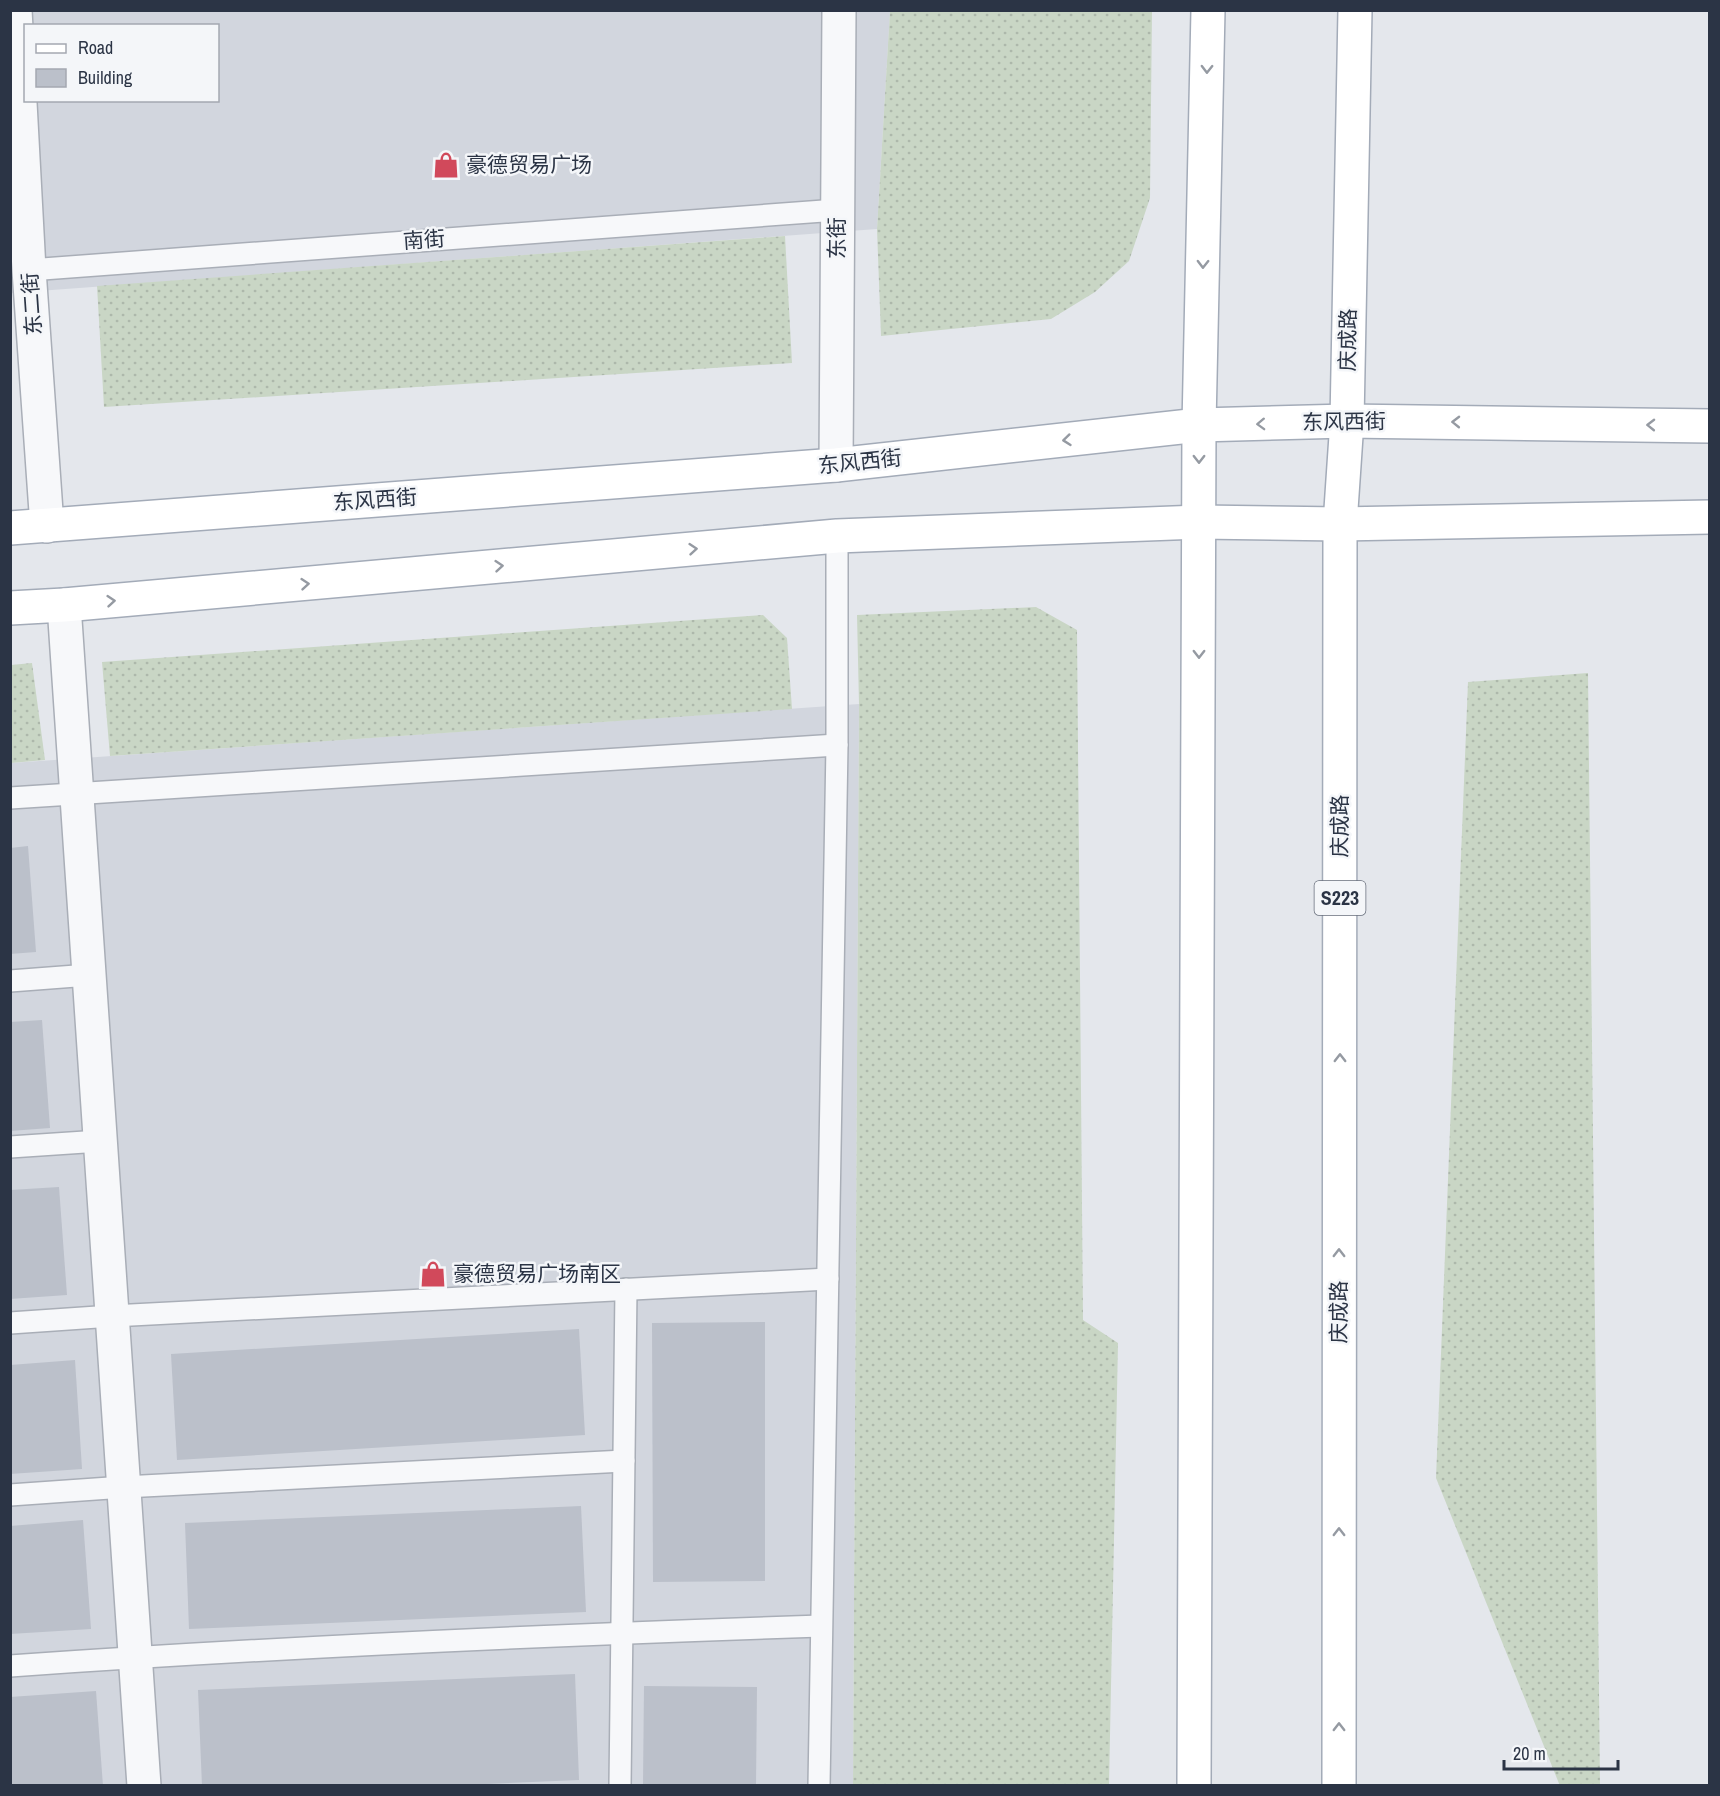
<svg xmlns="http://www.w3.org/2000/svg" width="1720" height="1796" viewBox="0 0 1720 1796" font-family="'Archivo Narrow','Noto Sans SC',sans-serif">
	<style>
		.built { fill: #d2d6de; fill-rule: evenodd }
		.grass { fill: url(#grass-dots) }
		.building { fill: #bbc0ca }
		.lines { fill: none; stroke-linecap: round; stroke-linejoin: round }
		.lane-casing { stroke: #a9aeb7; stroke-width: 24 }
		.street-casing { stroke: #a9aeb7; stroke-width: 36 }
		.primary-casing { stroke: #a3abb8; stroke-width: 36 }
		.lane { stroke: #f7f8fa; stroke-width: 21 }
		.street { stroke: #f7f8fa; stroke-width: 33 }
		.primary { stroke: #fff; stroke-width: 33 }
		.oneway { stroke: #959aa2 }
		.labels { text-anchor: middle; stroke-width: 5; stroke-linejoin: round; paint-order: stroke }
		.shield { fill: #f4f6f9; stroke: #676e7b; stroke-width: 1.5 }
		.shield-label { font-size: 20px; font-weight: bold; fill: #2b3445 }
		.poi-label { font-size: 21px; fill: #2b3445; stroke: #f4f6f9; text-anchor: start }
		.street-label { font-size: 21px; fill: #2b3445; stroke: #f4f6f9 }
	</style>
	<defs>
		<pattern id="grass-dots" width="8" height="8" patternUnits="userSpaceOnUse" patternTransform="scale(1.5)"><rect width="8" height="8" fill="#c9d6c5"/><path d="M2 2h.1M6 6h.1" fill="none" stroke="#adb8ab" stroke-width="1.8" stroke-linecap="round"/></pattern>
	</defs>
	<rect width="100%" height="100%" fill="#e4e7ec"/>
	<!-- built -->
	<g class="built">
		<path d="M11 11H890L877 229 11 293ZM26 26H218V100H26Z"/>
		<polygon points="859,704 853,1785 11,1786 11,763"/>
	</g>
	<!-- grass -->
	<g class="grass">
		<polygon points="890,11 1152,11 1150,198 1129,261 1095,292 1051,319 881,336 877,229"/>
		<polygon points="785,236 792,363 104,407 97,286"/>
		<polygon points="1036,607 1077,630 1083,1320 1118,1343 1109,1785 853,1785 859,704 857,615"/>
		<polygon points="763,615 787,638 792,709 110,756 102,662"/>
		<polygon points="32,663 45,760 11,763 11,665"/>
		<polygon points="1588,673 1600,1785 1560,1786 1436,1478 1468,682"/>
	</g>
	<!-- building -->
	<g class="building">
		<polygon points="28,846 36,952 10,954 10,848"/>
		<polygon points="42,1020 50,1128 10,1131 10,1022"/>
		<polygon points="59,1187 67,1295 10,1299 10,1190"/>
		<polygon points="765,1322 765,1581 653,1582 652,1323"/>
		<polygon points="579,1329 585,1435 177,1460 171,1354"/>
		<polygon points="75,1360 82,1469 10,1474 10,1365"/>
		<polygon points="581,1506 586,1612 189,1629 185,1523"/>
		<polygon points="83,1520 91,1629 10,1634 10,1526"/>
		<polygon points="575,1674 579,1780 441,1786 202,1786 198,1690"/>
		<polygon points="644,1686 757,1687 756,1786 643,1786"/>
		<polygon points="96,1691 103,1786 10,1786 10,1697"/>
	</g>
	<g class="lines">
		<!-- lane casing -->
		<g class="lane-casing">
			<g id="lane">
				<polyline points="29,270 837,210"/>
				<polyline points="10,798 837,745"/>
				<polyline points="10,981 89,975"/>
				<polyline points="10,1147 100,1141"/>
				<polyline points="10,1323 112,1316 828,1279"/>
				<polyline points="10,1495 124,1487 624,1461"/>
				<path d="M10 1666C280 1647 551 1635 821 1626"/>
				<polyline points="620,1786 626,1289"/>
				<polyline points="819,1786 837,745 837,536"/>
			</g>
		</g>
		<!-- street casing -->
		<g class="street-casing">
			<g id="street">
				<polyline points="15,10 29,270 47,526"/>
				<polyline points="836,465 839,10"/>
				<polyline points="64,605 144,1786"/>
			</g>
		</g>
		<!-- primary casing -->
		<g class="primary-casing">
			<g id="primary">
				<polyline points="10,528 836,465 1199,425 1347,421 1710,426"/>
				<polyline points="10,608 64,605 837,536 1199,522 1340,524 1710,517"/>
				<polyline points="1194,1786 1199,425 1208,10"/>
				<polyline points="1339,1786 1340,524 1347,421 1355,10"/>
			</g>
		</g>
		<!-- lane -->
		<use href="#lane" class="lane"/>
		<!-- street -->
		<use href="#street" class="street"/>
		<!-- primary -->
		<use href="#primary" class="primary"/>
	</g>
	<!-- one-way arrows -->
	<defs><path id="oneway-chevron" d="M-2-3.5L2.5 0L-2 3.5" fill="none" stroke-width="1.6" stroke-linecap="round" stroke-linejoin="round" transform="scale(1.5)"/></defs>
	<g class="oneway">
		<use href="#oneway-chevron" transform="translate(1207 69) rotate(91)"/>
		<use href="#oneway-chevron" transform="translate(1203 264) rotate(91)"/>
		<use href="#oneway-chevron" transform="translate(1456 422) rotate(-179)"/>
		<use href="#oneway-chevron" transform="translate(1261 424) rotate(178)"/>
		<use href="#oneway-chevron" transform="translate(1651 425) rotate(-179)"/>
		<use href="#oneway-chevron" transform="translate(1067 440) rotate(174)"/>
		<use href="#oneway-chevron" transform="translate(1199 459) rotate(90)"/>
		<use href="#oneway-chevron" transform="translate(693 549) rotate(-5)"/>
		<use href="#oneway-chevron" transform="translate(499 566) rotate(-5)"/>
		<use href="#oneway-chevron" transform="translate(305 584) rotate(-5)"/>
		<use href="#oneway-chevron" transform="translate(111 601) rotate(-5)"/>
		<use href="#oneway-chevron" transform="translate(1199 654) rotate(90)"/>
		<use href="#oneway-chevron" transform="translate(1340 1058) rotate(-90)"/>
		<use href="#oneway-chevron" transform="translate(1339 1253) rotate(-90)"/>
		<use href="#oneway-chevron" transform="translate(1339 1532) rotate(-90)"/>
		<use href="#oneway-chevron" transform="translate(1339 1727) rotate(-90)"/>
	</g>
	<!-- icons -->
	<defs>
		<g id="shop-bare" transform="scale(2.07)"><path d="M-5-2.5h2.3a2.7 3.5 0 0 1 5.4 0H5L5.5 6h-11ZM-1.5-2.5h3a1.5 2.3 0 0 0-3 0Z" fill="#d1495b" stroke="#f4f6f9" stroke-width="2.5" paint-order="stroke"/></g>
	</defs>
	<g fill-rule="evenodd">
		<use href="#shop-bare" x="446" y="165"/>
		<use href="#shop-bare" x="433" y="1274"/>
	</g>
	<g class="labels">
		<!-- shield labels -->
		<rect class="shield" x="1314.5" y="881" width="51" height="34" rx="4.5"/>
		<g class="shield-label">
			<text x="1340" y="905">S223</text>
		</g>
		<!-- poi labels -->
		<g class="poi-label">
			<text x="466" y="172">豪德贸易广场</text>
			<text x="453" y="1281">豪德贸易广场南区</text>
		</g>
		<!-- street labels -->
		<g class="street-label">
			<text transform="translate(837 238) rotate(-90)" y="7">东街</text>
			<text transform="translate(424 240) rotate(-4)" y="7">南街</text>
			<text transform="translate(32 304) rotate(-94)" y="7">东二街</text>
			<text transform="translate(1348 340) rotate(-89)" y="7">庆成路</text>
			<text transform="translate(1344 422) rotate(-1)" y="7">东风西街</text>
			<text transform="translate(860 462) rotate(-6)" y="7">东风西街</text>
			<text transform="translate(375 500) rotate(-4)" y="7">东风西街</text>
			<text transform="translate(1340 826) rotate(-90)" y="7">庆成路</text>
			<text transform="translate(1339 1312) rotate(-90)" y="7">庆成路</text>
		</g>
	</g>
	<!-- border -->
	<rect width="1720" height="1796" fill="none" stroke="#2b3445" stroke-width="24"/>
	<!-- legend -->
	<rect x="24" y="24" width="195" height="78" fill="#f4f6f9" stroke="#a4a8b1" stroke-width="1.5"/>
	<rect x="36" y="44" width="30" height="9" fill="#ffffff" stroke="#a4a8b1" stroke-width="1.5"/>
	<text x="78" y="54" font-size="18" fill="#2b3445">Road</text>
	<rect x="36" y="69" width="30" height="18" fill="#bbc0ca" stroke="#a4a8b1" stroke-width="1.5"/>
	<text x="78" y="84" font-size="18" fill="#2b3445">Building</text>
	<!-- scale -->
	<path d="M1504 1760v9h114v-9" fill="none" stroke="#2b3445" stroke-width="3"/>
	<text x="1513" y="1760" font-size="18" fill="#2b3445" stroke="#f4f6f9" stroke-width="4.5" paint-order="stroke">20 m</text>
</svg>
